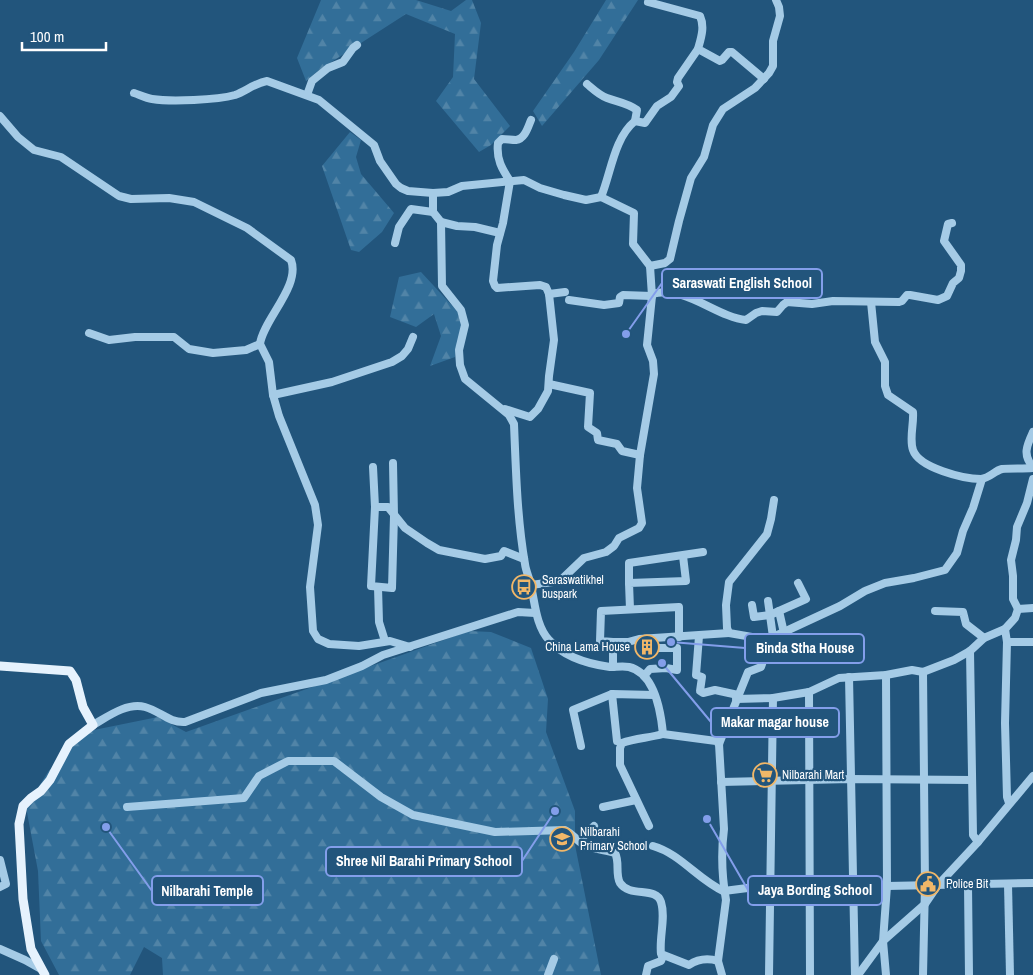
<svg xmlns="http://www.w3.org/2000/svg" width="1033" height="975" viewBox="0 0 1033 975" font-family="'Archivo Narrow',sans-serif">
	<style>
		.forest { fill: url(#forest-firs) }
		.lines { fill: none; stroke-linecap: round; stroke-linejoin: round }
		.minor { stroke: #a5cbe6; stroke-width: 8 }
		.major { stroke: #e6f2fd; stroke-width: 9 }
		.labels { text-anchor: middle; stroke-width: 4.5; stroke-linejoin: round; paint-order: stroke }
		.poi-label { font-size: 12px; fill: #fff; stroke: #22557c; text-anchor: start }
		.leader { fill: none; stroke: #839eea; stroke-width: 2 }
		.callout-dot { fill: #839eea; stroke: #22557c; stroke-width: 2 }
		.callout { fill: #22557c; stroke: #839eea; stroke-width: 2 }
		.callout-label { font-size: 14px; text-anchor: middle; font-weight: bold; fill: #fff }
	</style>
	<defs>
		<pattern id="forest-firs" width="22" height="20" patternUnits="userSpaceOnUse" patternTransform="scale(1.25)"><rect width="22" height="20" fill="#326e98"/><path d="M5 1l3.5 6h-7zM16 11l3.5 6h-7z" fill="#5184a7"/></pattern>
	</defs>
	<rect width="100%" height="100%" fill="#22557c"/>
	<!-- forest -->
	<g class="forest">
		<polygon points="321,0 416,0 451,11 466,0 472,0 481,23 474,79 510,126 491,145 479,152 436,101 453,77 455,34 406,14 319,70 306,81 297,58"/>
		<polygon points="606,0 638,0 599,60 542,126 533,111 574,52"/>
		<polygon points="350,132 361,140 356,157 361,174 394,213 382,232 359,252 351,250 322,166"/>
		<polygon points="421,272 458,312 461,326 455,357 430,366 441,336 434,314 416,327 390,317 399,277"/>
		<polygon points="469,631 491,632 531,648 548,699 546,732 575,811 575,845 601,975 163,975 162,958 144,947 130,975 59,975 41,941 38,871 26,807 48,772 84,732 158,717 186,732"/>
	</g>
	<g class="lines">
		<!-- minor -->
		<g class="minor">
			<path d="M648 2 700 16C705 27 701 38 698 49L720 61 722 60 729 52H732L764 79"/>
			<path d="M587 84C593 89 599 95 607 98 618 102 628 103 637 110L635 121"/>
			<path d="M134 93C140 95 146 98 152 99 171 102 217 100 235 95 246 91 255 83 267 81L319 100 374 145 380 161 396 184 401 188 408 191 433 193V212L441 222 442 286 461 310 465 325 459 350 460 365 465 379 509 415 514 424C516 471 517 518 525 564 526 572 530 579 531 586 535 603 536 626 549 640 564 657 588 664 610 667 616 667 623 666 629 667 655 673 661 713 663 734L716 741 719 744"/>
			<polyline points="307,95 312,81 328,68 343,62 353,48 357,45"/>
			<path d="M0 116 18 137 34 150 61 157 119 196 131 199 169 198 194 202 247 228 291 260C301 286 263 320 260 344L269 362 273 395 279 416 315 505 318 525 310 587 313 631 318 639 329 644 359 646 390 641 410 647"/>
			<polyline points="433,193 448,192 462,186 524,180 540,188 564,195 586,200 601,197"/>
			<polyline points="441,222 457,226 475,227 500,233"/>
			<polyline points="395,243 399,227 411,209 433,212"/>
			<polyline points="650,266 665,263 670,259 679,221 691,178 704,157 713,125 723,109 755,88 769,73 773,66 773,41 780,16 779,7 776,0"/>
			<path d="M650 266 633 244 634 213 601 197C611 173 614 138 635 121L645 123 657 106 671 97 679 86 677 82 678 78 698 49"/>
			<polyline points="549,294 565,292"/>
			<path d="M652 294C684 284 716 317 746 320L756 313 762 311 777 312 783 305 787 302 812 304 833 301 899 302 902 301 907 295H910L938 300 947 296 953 283 959 278 961 271V265L944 241 948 224 952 223"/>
			<polyline points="569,300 604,305 619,303 620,297 623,295 652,296"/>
			<path d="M871 302 875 342 885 362V386L888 395 913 412C914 424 909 439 913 450 919 468 964 479 981 479 990 478 994 471 1002 469 1012 468 1023 469 1033 468"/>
			<polyline points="89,333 109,340 135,337 174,337 189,349 213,353 246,350 260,344"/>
			<polyline points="549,384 590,393 588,427 597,433 598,440 617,444 622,451 640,455"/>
			<polyline points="273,395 332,382 392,362 402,356 408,349 413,337"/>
			<path d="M505 409 530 417 538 409 548 391 549 376 554 340 549 294 546 287 540 285 497 288 495 286 493 281 497 245 503 223 510 181C502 169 496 159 498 143L502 139C507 139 511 140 516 140 525 139 528 127 531 120"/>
			<path d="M1033 432C1027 445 1022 455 1033 467"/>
			<polyline points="373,467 375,507 371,586 392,588 394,516 393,463"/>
			<polyline points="774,500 771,519 767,534 729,582 726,605 727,628 729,633 764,639 771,638 840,606 865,591 885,583 914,578 945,570 957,553 963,531 973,508 982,479"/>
			<polyline points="375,507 388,507 405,528 427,543 439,550 485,559 501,556 504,551 524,559"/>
			<polyline points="629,583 629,563 703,552"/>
			<polyline points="531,585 553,582 562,579 584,558 606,552 614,546 619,538 639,528 642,523 637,488 640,455 654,374 653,361 647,345 652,296 650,266"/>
			<polyline points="378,587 379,622 385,641"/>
			<polyline points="768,601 773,637"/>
			<polyline points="752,605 754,617 770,615 806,599 798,583"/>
			<polyline points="630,609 629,583 686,581 683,556"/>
			<polyline points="1018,609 1013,599 1013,576 1011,560 1016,540 1017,527 1027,503 1033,479"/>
			<polyline points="1018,609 1033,608"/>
			<polyline points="779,611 784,633"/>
			<polyline points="935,611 963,612 966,624 984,638"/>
			<polyline points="1005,629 1007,642 1005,723 1007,797 1009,803"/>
			<polyline points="699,636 696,675 702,677 700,691 703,693 715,690 738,695"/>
			<polyline points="613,642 600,641 601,611 679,607 679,637"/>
			<polyline points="1007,642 1033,642"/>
			<polyline points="970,651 973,835 978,842"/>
			<polyline points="613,667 613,642 628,642 639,639 729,633"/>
			<polyline points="923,672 925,885 923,975"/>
			<polyline points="886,675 887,886 883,941 886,975"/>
			<polyline points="644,676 650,669 666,668 677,670 677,648 652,648"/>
			<polyline points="849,677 855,975"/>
			<polyline points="809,692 810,975"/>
			<polyline points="612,694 617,741"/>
			<polyline points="736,699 773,698 809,692 839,678 886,675 912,670 923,672 954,660 970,651 984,638 1005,629 1015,618 1018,609"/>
			<path d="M93 725C107 717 127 702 145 707 160 711 169 723 185 722L261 693 326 680 362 666 383 655 518 612 535 613"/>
			<polyline points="581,746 573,710 612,694 654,695"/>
			<polyline points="721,782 851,779 972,780"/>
			<path d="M127 807 244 798 259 776 288 761H334L381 797 413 815 495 832 565 830C573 834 576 840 584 845 592 849 605 850 615 853 620 862 615 874 620 883 630 898 656 886 661 902 666 918 659 937 661 954L689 965C698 959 708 958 718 961"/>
			<polyline points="603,807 636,800"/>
			<path d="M649 826 620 765V748L622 743C635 738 649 738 663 734"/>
			<polyline points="579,841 594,826"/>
			<path d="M653 846C681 854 698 880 725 892"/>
			<polyline points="0,860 6,884 0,887"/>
			<polyline points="1008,884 1010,975"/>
			<polyline points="968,885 969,975"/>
			<polyline points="724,891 771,885 887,886 1033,883"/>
			<polyline points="0,949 25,960 41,969"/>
			<polyline points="548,975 554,959"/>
			<polyline points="646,975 648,966 661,961 663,956"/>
			<path d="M722 975 718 961 726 900C722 877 721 852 724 829L719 744 748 672 761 667 771 638"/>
			<polyline points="769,975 773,698"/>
			<polyline points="858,975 883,941 925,904 938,885 978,842 1033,776"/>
		</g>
		<!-- major -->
		<polyline class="major" points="0,666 70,671 76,680 83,707 93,725 69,744 50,780 41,791 31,798 23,806 19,824 23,899 31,949 45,975"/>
	</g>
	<!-- icons -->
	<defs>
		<g id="bus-ring" transform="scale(1.25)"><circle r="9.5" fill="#22557c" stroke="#f1b768" stroke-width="1.5"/><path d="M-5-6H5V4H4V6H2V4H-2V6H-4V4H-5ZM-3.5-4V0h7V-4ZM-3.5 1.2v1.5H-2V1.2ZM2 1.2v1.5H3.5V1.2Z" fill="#f1b768"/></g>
		<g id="building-ring" transform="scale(1.25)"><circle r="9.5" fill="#22557c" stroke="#f1b768" stroke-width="1.5"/><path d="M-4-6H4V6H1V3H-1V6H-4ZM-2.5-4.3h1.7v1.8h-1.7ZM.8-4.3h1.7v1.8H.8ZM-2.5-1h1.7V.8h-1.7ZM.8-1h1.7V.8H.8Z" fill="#f1b768"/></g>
		<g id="supermarket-ring" transform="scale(1.25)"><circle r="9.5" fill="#22557c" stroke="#f1b768" stroke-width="1.5"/><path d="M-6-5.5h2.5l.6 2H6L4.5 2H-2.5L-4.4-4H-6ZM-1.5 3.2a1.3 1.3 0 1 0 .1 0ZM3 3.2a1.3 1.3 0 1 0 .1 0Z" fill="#f1b768"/></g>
		<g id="school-ring" transform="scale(1.25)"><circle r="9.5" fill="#22557c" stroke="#f1b768" stroke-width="1.5"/><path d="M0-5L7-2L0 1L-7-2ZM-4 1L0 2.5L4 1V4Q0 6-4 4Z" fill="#f1b768"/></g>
		<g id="civic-ring" transform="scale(1.25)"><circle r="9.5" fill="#22557c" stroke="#f1b768" stroke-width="1.5"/><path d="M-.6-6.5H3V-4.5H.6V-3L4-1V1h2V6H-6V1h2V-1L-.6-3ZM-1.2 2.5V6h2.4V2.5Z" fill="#f1b768"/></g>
	</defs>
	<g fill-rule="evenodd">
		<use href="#bus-ring" x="524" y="587"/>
		<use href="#building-ring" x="647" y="647"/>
		<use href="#supermarket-ring" x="765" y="775"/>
		<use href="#school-ring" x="562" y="839"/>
		<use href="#civic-ring" x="928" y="884"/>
	</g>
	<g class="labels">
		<!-- poi labels -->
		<g class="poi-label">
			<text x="542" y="584">Saraswatikhel<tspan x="542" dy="14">buspark</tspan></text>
			<text x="630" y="651" text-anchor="end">China Lama House</text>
			<text x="782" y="779">Nilbarahi Mart</text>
			<text x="580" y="836">Nilbarahi<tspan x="580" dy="14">Primary School</tspan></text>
			<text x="946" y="888">Police Bit</text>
		</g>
	</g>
	<!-- callouts -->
	<path class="leader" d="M626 334L662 283M671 642L745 648M662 663L711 722M555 811L522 861M707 819L748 890M106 827L152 891"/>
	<g class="callout-dot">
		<circle cx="626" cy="334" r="5"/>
		<circle cx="671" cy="642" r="5"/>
		<circle cx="662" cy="663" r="5"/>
		<circle cx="555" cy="811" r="5"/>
		<circle cx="707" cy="819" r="5"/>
		<circle cx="106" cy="827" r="5"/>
	</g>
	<g class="callout">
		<rect x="662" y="269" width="160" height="29" rx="5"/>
		<rect x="745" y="634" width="119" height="29" rx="5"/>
		<rect x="711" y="708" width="128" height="29" rx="5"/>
		<rect x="326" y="847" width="196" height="29" rx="5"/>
		<rect x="748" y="876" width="134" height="29" rx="5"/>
		<rect x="152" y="876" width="111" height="29" rx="5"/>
	</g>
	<g class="callout-label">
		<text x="742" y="288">Saraswati English School</text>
		<text x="805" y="653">Binda Stha House</text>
		<text x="775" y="727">Makar magar house</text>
		<text x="424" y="866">Shree Nil Barahi Primary School</text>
		<text x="815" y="895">Jaya Bording School</text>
		<text x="207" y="896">Nilbarahi Temple</text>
	</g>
	<!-- scale -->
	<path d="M22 42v8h84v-8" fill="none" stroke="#ffffff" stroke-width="2.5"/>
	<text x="30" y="42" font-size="15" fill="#ffffff" stroke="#22557c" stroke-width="4" paint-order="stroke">100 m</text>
</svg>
